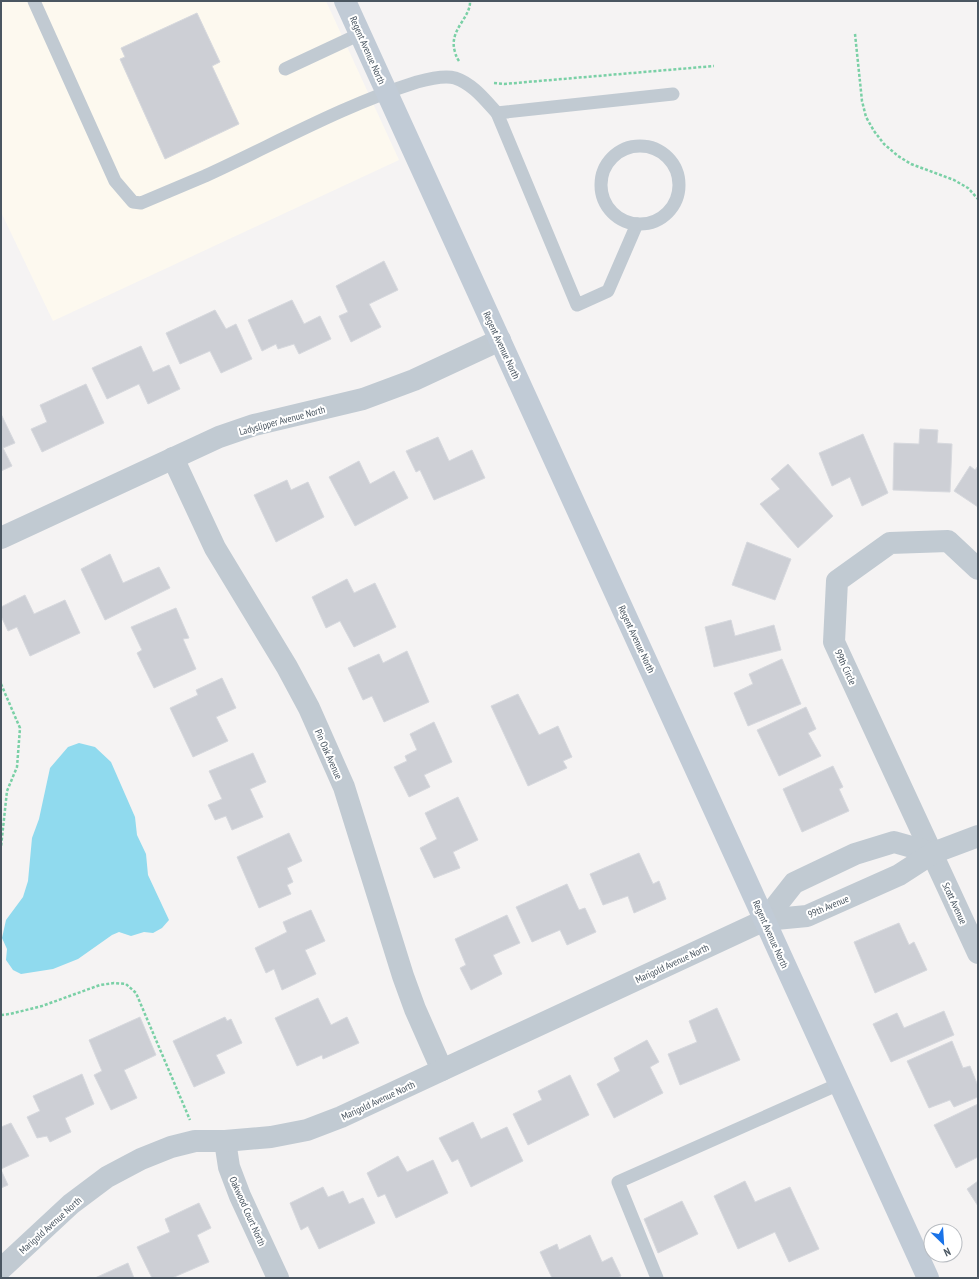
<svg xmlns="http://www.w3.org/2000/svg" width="979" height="1279" viewBox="0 0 979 1279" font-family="'PT Sans Narrow',sans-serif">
	<rect width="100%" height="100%" fill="#f5f3f3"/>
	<path fill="#fdf9ef" d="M1,1H326L399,160L53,321L1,212Z"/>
	<path fill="#90daee" d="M79,743L95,747L111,762L135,817L137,835L146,854L148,875L169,920L162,928L153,933L144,932L131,936L119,932L112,935L78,959L53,969L21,974L13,970L6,960L7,949L2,938L6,920L23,897L28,881L32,838L39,819L50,768L68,747Z"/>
	<g fill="#cdcfd5" stroke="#d7d9de">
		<path d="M197,13L220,62L212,66L239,124L165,159L120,59L125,57L121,48Z"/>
		<path d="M384,261L398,290L369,304L381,327L351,342L339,316L348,312L336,286Z"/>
		<path d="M292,300L304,324L320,316L331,339L299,354L294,344L278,349L276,344L262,351L248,320Z"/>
		<path d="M215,310L226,329L236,324L252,359L221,373L210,351L180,364L166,333Z"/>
		<path d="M141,346L153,372L169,365L180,389L148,404L139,384L107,399L92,368Z"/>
		<path d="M86,384L104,423L42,452L31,429L47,422L40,405Z"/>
		<path d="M1,414L15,443L3,448L12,466L1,471Z"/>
		<path d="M920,429L938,430L937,443L952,444L950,492L893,490L894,443L919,444Z"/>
		<path d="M863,434L888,493L862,506L850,477L832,486L819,453Z"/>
		<path d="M438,437L449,461L472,450L485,478L434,500L420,470L416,472L406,451Z"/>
		<path d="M359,461L370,484L394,471L408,498L355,526L329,477Z"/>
		<path d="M788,464L833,516L798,548L760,504L780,489L771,479Z"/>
		<path d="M970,466L975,470L978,466V507L954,491Z"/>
		<path d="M287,480L291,490L308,482L324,517L276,542L254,495Z"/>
		<path d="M747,542L791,559L775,600L732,585Z"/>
		<path d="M110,554L123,583L159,567L170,588L105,620L81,569Z"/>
		<path d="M347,579L354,593L375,583L396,627L354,647L340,621L326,628L312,597Z"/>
		<path d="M25,595L34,614L65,600L80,633L30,656L17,627L8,631L1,616V607Z"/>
		<path d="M176,608L189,638L183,639L196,669L154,688L137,653L142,650L131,627Z"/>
		<path d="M731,620L735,636L774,625L781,650L714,667L705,627Z"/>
		<path d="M407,651L429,702L384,722L372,696L363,700L348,668L379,654L383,663Z"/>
		<path d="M782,659L801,704L748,726L734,693L753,684L749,674Z"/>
		<path d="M222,678L236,708L216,717L228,741L193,757L170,708L198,695L196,690Z"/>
		<path d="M518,694L539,735L558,726L572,757L563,761L567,768L528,786L491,706Z"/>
		<path d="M806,707L816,729L808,733L821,756L779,776L757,730Z"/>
		<path d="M434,722L452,762L424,775L430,787L409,797L394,767L407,761L405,756L417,750L410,734Z"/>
		<path d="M253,753L266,782L250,789L263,817L232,830L226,816L215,820L208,805L222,799L209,771Z"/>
		<path d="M833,766L843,787L839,789L849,811L802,832L783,789Z"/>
		<path d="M458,797L478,840L453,852L460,868L434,878L420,848L437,839L425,813Z"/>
		<path d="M289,833L302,861L287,868L293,882L287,885L291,894L259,908L237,857Z"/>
		<path d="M639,853L653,884L659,881L666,899L634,913L628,896L603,905L590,874Z"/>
		<path d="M567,884L579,910L585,908L596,932L567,945L560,930L532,942L516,907Z"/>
		<path d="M311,910L325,941L305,950L316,974L282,990L274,969L266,973L255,948L287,932L283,922Z"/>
		<path d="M507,915L520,943L493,955L502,974L471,990L460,968L466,965L455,939Z"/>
		<path d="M899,923L909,945L914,942L927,970L875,993L854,942Z"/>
		<path d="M318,998L331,1025L347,1017L359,1043L323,1059L322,1055L297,1066L275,1018Z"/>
		<path d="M717,1008L740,1060L680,1085L668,1054L697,1042L689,1021Z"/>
		<path d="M944,1011L954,1035L891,1062L873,1024L897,1013L904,1028Z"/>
		<path d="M140,1017L156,1055L124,1070L137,1098L111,1110L94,1075L102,1071L89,1040Z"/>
		<path d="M225,1017L227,1021L231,1019L242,1043L216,1055L225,1073L194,1087L173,1041Z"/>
		<path d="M647,1040L659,1062L650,1067L663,1093L614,1118L597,1084L620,1071L614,1058Z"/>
		<path d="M952,1041L963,1068L970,1066L978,1086V1097L954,1107L950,1100L929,1108L907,1061Z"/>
		<path d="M82,1074L94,1104L65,1118L71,1132L50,1142L47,1136L37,1138L27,1117L40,1111L33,1096Z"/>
		<path d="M570,1075L589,1115L528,1145L513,1114L542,1100L538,1091Z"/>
		<path d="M978,1104V1157L956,1168L934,1125Z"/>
		<path d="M473,1122L481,1139L507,1127L523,1161L471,1187L458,1159L452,1162L439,1138Z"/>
		<path d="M11,1123L29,1156L1,1169V1127Z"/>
		<path d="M398,1156L407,1172L433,1160L448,1193L396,1218L385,1194L378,1197L367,1173Z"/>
		<path d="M1,1170L8,1185L1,1188Z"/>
		<path d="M745,1181L755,1202L790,1187L819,1249L789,1262L775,1232L738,1249L714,1196Z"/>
		<path d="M978,1181V1206L967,1189Z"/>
		<path d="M323,1187L328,1197L343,1191L349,1204L363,1198L375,1223L319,1249L308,1226L301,1230L290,1203Z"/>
		<path d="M682,1201L698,1234L658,1253L644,1219Z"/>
		<path d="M199,1203L211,1228L197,1235L209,1262L172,1278H152L137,1247L170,1232L165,1219Z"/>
		<path d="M590,1235L602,1262L612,1257L621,1276L617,1278H552L540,1252L557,1244L559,1250Z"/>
		<path d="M128,1263L134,1278H95Z"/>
	</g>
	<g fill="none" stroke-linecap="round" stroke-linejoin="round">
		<g stroke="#7ad0a6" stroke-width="2.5" stroke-dasharray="3 2" stroke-linecap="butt">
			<path d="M855,34L862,101L866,117L874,131L884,144L898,156L911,164L954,180L968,188L978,199"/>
			<path d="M459,61C457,58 456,56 455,52C448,30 471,18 470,1"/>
			<path d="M494,83L504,84L714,66"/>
			<path d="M1,684L20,728L17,767L7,791L1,847"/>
			<path d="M1,1015L10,1014L42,1006L100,985L114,983L126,984L136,993L190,1120"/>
		</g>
		<g stroke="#c1cad2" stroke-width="13">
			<path d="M34,1L115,181L133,202L141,203C162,194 184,185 205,176C275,144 344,105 417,82C428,79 444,75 455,78C473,84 485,100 497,113L577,305L608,291L637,224"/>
			<path d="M285,69L360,34"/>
			<path d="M497,113L673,94"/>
			<circle cx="640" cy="185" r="39"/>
			<path d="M657,1278L618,1182L839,1084"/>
		</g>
		<g stroke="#c1cad2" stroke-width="22">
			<path d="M173,458L215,548L287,667L309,708L344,787L403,976L415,1009L442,1070"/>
			<path d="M1,538L219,437L254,425L363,399L414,380L500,340"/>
			<path d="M978,569L948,541L890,543L837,581L834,642L978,953"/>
			<path d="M765,920L794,883L855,854L894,842L933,853"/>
			<path d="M225,1141L229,1167L240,1196L278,1278"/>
			<path d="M1,1269L71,1204L107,1177L141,1159L171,1147L195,1141H225L271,1137L307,1130L341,1117L765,920L807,916L899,875L933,853L978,836"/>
		</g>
		<path stroke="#c1cbd6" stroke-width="22" d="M345,1L928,1278"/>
	</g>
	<g text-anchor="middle" stroke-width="4" stroke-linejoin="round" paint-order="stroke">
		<g font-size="10" fill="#4a5661" stroke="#fff">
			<text transform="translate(368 50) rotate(66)" y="4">Regent Avenue North</text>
			<text transform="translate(502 345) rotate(65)" y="4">Regent Avenue North</text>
			<text transform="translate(282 420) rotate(-15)" y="4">Ladyslipper Avenue North</text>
			<text transform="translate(637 639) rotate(65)" y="4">Regent Avenue North</text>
			<text transform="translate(846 667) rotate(65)" y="4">99th Circle</text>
			<text transform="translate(329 754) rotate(66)" y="4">Pin Oak Avenue</text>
			<text transform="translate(955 903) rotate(65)" y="4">Scott Avenue</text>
			<text transform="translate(828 906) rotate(-23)" y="4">99th Avenue</text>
			<text transform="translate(771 934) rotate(66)" y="4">Regent Avenue North</text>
			<text transform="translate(672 963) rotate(-25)" y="4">Marigold Avenue North</text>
			<text transform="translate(378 1100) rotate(-25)" y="4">Marigold Avenue North</text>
			<text transform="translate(248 1211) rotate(66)" y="4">Oakwood Court North</text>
			<text transform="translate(50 1225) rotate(-42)" y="4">Marigold Avenue North</text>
		</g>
	</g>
	<rect width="979" height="1279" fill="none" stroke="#4a5661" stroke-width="4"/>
	<g transform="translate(943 1243) rotate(155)"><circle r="19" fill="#ffffff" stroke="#b7bbc0"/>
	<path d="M0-3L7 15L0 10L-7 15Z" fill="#1a73e8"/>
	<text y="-6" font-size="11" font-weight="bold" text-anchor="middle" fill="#4a5661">N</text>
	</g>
</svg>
